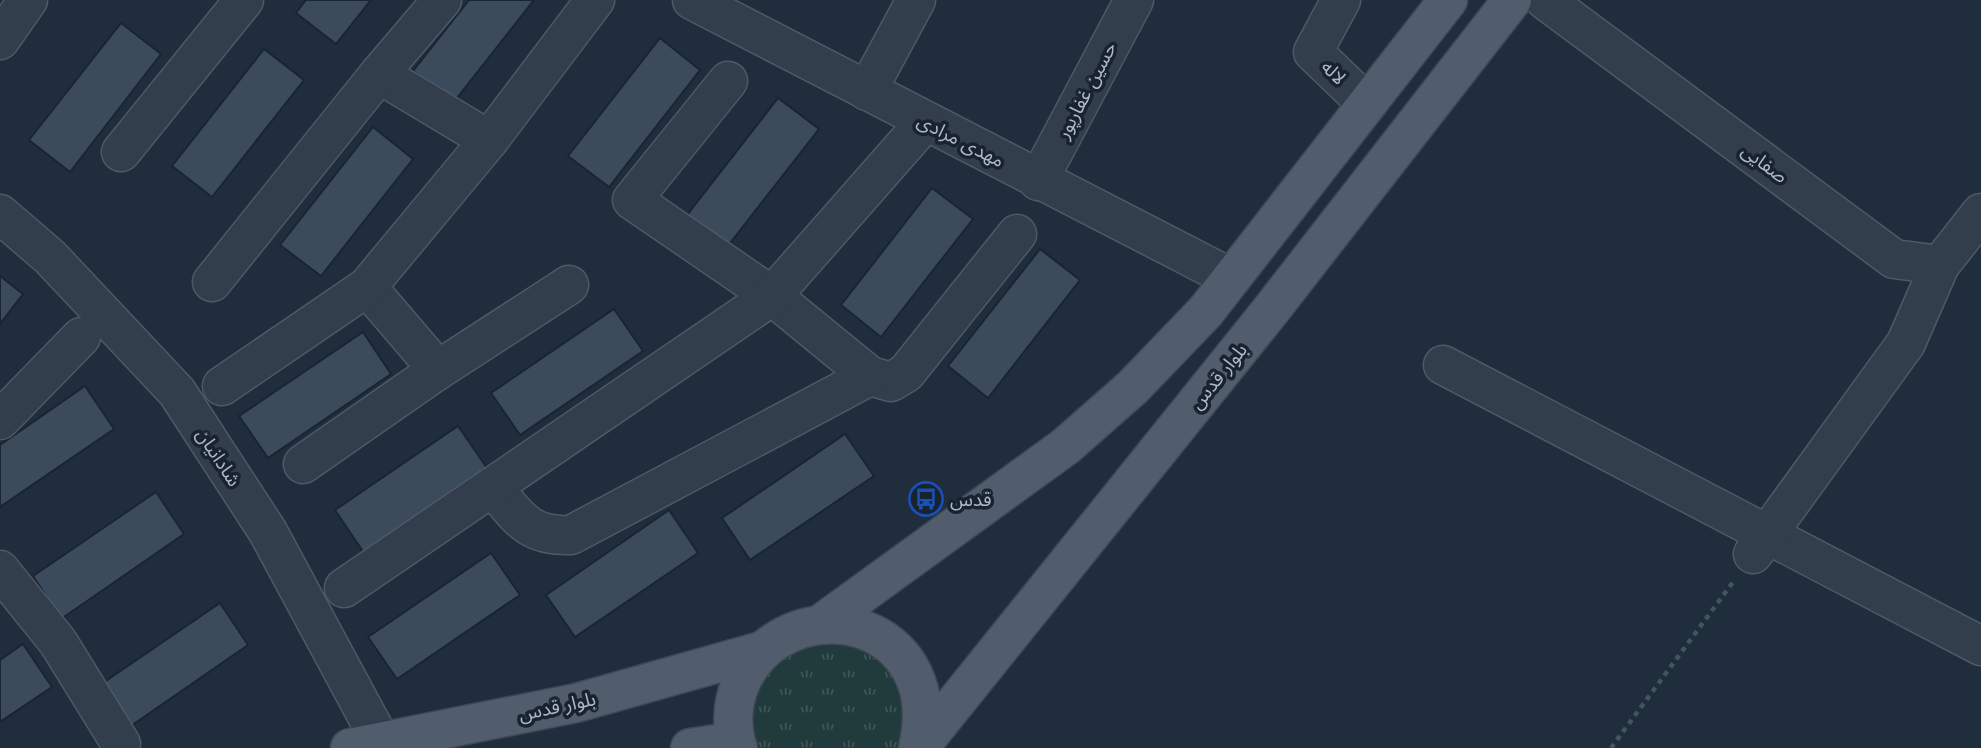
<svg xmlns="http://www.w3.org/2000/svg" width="1981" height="748" viewBox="0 0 1981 748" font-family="Inter,'Noto Sans Arabic',sans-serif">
	<defs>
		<pattern id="grass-tufts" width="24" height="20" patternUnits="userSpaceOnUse" patternTransform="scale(1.75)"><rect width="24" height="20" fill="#213b3c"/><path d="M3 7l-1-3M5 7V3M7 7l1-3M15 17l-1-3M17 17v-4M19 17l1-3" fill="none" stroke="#3f5557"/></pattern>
	</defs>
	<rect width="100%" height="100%" fill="#1f2d3c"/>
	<path fill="url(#grass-tufts)" d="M815,636L869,646L905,687V748H749L751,684Z"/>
	<g fill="#3b4b5b" stroke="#1b2532" stroke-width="2">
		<path d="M306,0H371L336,44L296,13Z"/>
		<path d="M469,0H534L453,103L413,71Z"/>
		<path d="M121,23L161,54L70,172L29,140Z"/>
		<path d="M660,38L700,70L609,187L568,156Z"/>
		<path d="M264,49L304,80L212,197L172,166Z"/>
		<path d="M778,98L819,129L727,247L687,215Z"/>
		<path d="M373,127L413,159L321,276L280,245Z"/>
		<path d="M932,188L973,219L881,337L841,305Z"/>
		<path d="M1040,249L1080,280L988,398L948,366Z"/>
		<path d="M0,276L23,294L0,324Z"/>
		<path d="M614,309L643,351L520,435L491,393Z"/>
		<path d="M363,332L391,374L268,458L239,416Z"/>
		<path d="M85,386L114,429L0,507V445Z"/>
		<path d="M458,426L487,468L364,553L335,510Z"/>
		<path d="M845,434L874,476L750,560L722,518Z"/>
		<path d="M156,492L184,534L61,619L33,576Z"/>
		<path d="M669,510L698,553L575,637L546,595Z"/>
		<path d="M491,553L520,595L397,679L368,637Z"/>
		<path d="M220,603L248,645L125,730L97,687Z"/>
		<path d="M23,644L52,687L0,722V660Z"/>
	</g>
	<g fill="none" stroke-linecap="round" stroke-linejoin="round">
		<g stroke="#4e5966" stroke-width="41">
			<g id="minor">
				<path d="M692,0L1231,278"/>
				<path d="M1341,0L1313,52L1367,104"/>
				<path d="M1545,0L1894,259L1940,265L1981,213"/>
				<path d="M0,40L28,0"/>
				<path d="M379,74L489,140"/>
				<path d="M728,81L632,200L772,296L870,376L891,382L906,373L1017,234"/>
				<path d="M867,91L916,0"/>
				<path d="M121,152L244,0"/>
				<path d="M1038,181L1134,0"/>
				<path d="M0,214L50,257L177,392L268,532L381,742"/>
				<path d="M212,282L379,74L442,0"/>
				<path d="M367,287L438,370"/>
				<path d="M1443,365L1981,646"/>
				<path d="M222,386L367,287L489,140L595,0"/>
				<path d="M0,420L81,337"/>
				<path d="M303,464L438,370L569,285"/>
				<path d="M492,487C519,517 527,537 571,535L870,376"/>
				<path d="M1753,554L1906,343L1940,265"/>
				<path d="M0,570L58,642L121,744"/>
				<path d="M344,588L772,296L925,122"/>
			</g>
		</g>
		<g stroke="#3d4755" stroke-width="41">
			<g id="major">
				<path d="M822,623L1066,446L1133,387L1206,311L1448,0"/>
				<path d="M350,748L576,703L761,651"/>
				<path d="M690,748L735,741"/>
				<path d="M738,748C731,729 732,704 740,685C772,605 894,602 919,690C924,710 922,728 918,748"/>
				<path d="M919,748L1271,310L1512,0"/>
			</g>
		</g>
		<path stroke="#3f585a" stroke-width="4.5" stroke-dasharray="5 5" stroke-linecap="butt" d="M1611,748L1733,582"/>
		<use href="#minor" stroke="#333e4c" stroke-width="38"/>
		<use href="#major" stroke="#515d6c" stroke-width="38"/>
	</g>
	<defs>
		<g id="bus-ring" transform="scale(1.75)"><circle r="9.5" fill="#192330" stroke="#1a4fb4" stroke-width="1.5"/><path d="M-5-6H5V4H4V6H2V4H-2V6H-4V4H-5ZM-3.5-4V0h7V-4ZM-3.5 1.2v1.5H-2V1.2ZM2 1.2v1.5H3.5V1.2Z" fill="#1a4fb4"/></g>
	</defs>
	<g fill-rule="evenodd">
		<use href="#bus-ring" x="926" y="499"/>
	</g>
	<g text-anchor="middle" stroke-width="7" stroke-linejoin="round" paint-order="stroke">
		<g font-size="19" fill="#aeb9c8" stroke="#192330">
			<text transform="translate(1334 72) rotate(44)" y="7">لاله</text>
			<text transform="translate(1086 90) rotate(-62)" y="7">حسین غفارپور</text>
			<text transform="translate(961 140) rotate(27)" y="7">مهدی مرادی</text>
			<text transform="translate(1765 163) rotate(37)" y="7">صفایی</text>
			<text transform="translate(1218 376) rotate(-51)" y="7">بلوار قدس</text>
			<text transform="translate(219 457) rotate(57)" y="7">شادانیان</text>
			<text transform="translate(557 706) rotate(-12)" y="7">بلوار قدس</text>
		</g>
		<g font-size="19" fill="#aeb9c8" stroke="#192330" text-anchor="start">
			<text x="950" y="506">قدس</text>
		</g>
	</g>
</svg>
